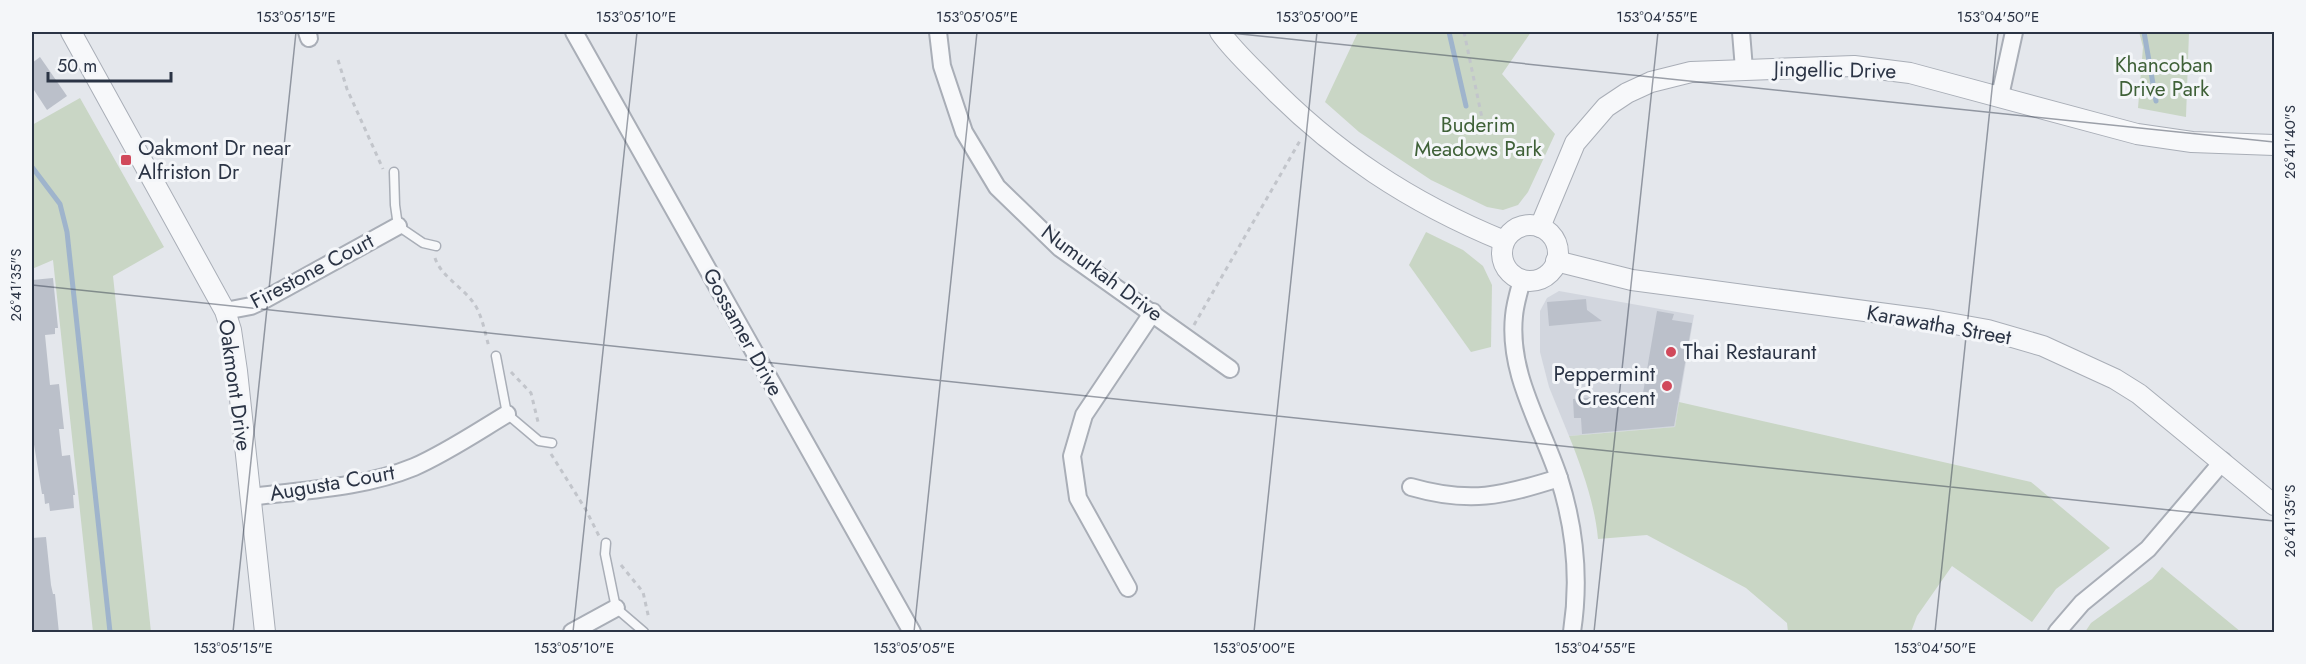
<svg xmlns="http://www.w3.org/2000/svg" width="2306" height="664" viewBox="0 0 2306 664" font-family="Jost,sans-serif">
	<rect width="100%" height="100%" fill="#e4e7ec"/>
	<path fill="#d2d6de" d="M1559,291L1694,315L1675,427L1569,436L1549,387L1540,352V311L1547,298Z"/>
	<g fill="#c9d6c5">
		<path d="M1358,32H1531L1502,74L1555,134L1528,192L1518,205L1503,210L1487,207L1431,180L1359,132L1325,102Z"/>
		<path d="M2139,32H2189L2186,117L2138,108L2143,47Z"/>
		<path d="M80,98L164,247L113,276L151,632H93L53,260L32,269V125Z"/>
		<path d="M1426,232L1463,250L1483,266L1492,285L1491,347L1471,352L1409,265Z"/>
		<path d="M1679,402L2031,482L2110,548L2056,589L2032,622L1952,566L1917,616L1911,632H1788L1787,623L1746,588L1647,535L1598,539C1595,505 1582,468 1569,436L1675,427Z"/>
		<path d="M2162,567L2241,632H2085L2091,623L2152,579Z"/>
	</g>
	<g fill="none" stroke-linecap="round" stroke-linejoin="round">
		<g stroke="#9fb4cc" stroke-width="5">
			<path d="M1449,32L1466,106"/>
			<path d="M2144,32L2156,101"/>
			<path d="M32,167L60,204L67,232L110,632"/>
		</g>
	</g>
	<g fill="#bbc0ca">
		<path d="M40,57L67,96L47,110L32,87V63Z"/>
		<path d="M53,278L58,328H55V334L45,335L50,385L59,384L64,429H59L62,456L70,455L75,495H73L74,508L50,511L49,503L45,504L44,494H42L32,432V280Z"/>
		<path d="M1586,299L1587,310L1602,321L1549,326L1547,302Z"/>
		<path d="M1657,311L1674,314L1672,320L1692,323L1674,426L1582,434L1581,418H1574L1573,399L1643,393Z"/>
		<path d="M46,537L51,585L53,594H55L59,633H32V538Z"/>
	</g>
	<g fill="none" stroke-linecap="round" stroke-linejoin="round">
		<g stroke="#a9aeb7" stroke-width="11">
			<g id="service">
				<path d="M394,172L395,205L398,226L423,243L436,246"/>
				<path d="M496,356L507,414L539,441L552,443"/>
				<path d="M606,543L605,554L616,608L644,632"/>
			</g>
		</g>
		<g stroke="#a9aeb7" stroke-width="20">
			<g id="minor">
				<path d="M307,32L309,38"/>
				<path d="M574,32L912,632"/>
				<path d="M938,32L942,66L964,132L997,187L1060,248L1230,369"/>
				<path d="M1741,32L1744,69"/>
				<path d="M2000,96L2014,32"/>
				<path d="M1522,280C1519,291 1515,304 1514,316C1508,374 1541,424 1559,478C1575,528 1580,580 1572,632"/>
				<path d="M225,311L251,306L262,301L398,226"/>
				<path d="M1411,487C1470,504 1502,496 1559,478"/>
				<path d="M250,497C304,490 363,488 414,467C446,453 477,432 507,414"/>
				<path d="M1128,588L1078,498L1072,456L1084,415L1153,312"/>
				<path d="M572,632L616,608"/>
				<path d="M2057,632L2082,603L2148,549L2223,461"/>
			</g>
		</g>
		<g stroke="#a9aeb7" stroke-width="22">
			<g id="tertiary">
				<path d="M71,32L225,311L231,330L237,371L265,632"/>
				<path d="M1220,32C1232,49 1248,64 1263,79C1333,152 1411,203 1504,241"/>
				<circle cx="1530" cy="253" r="28"/>
				<path d="M1540,227L1575,143L1606,107L1627,93L1651,82L1691,72L1854,66L1910,73L2137,134L2192,142L2274,145"/>
				<path d="M1556,261L1632,280L1932,320L1988,330L2043,346L2115,379L2139,394L2274,505"/>
			</g>
		</g>
		<g stroke="#c2c5cb" stroke-width="3" stroke-dasharray="4.5 4.5" stroke-linecap="butt">
			<path d="M1464,32L1486,137"/>
			<path d="M338,60L347,89L383,169"/>
			<path d="M435,258C441,276 461,286 473,302C482,314 485,333 489,347"/>
			<path d="M1194,325L1301,139"/>
			<path d="M511,372L531,393L539,426"/>
			<path d="M551,454L586,510L599,536"/>
			<path d="M621,565L643,592L649,619"/>
		</g>
		<use href="#service" stroke="#f7f8fa" stroke-width="8"/>
		<use href="#minor" stroke="#f7f8fa" stroke-width="16"/>
		<use href="#tertiary" stroke="#f7f8fa" stroke-width="20"/>
	</g>
	<path fill="none" stroke="#2b3445" stroke-width="1.5" stroke-opacity="0.45" d="M1221,32L2274,142M32,285L2274,521M233,632L296,32M573,632L637,32M914,632L977,32M1254,632L1317,32M1594,632L1658,32M1935,632L1998,32"/>
	<g fill="#d1495b" stroke="#f4f6f9" stroke-width="2">
		<rect x="120" y="154" width="12" height="12" rx="3"/>
		<circle cx="1671" cy="352" r="6"/>
		<circle cx="1667" cy="386" r="6"/>
	</g>
	<g text-anchor="middle" stroke-width="6" stroke-linejoin="round" paint-order="stroke">
		<g font-size="21" fill="#3f6138" stroke="#f4f6f9">
			<text x="2164" y="72">Khancoban<tspan x="2164" dy="24">Drive Park</tspan></text>
			<text x="1478" y="132">Buderim<tspan x="1478" dy="24">Meadows Park</tspan></text>
		</g>
		<g font-size="21" fill="#2b3445" stroke="#f4f6f9">
			<text transform="translate(1835 70) rotate(1)" y="7">Jingellic Drive</text>
			<text transform="translate(312 271) rotate(-28)" y="7">Firestone Court</text>
			<text transform="translate(1102 273) rotate(37)" y="7">Numurkah Drive</text>
			<text transform="translate(1939 325) rotate(10)" y="7">Karawatha Street</text>
			<text transform="translate(743 332) rotate(61)" y="7">Gossamer Drive</text>
			<text transform="translate(235 385) rotate(82)" y="7">Oakmont Drive</text>
			<text transform="translate(332 483) rotate(-10)" y="7">Augusta Court</text>
		</g>
		<g font-size="21" fill="#2b3445" stroke="#f4f6f9" text-anchor="start">
			<text x="138" y="155">Oakmont Dr near<tspan x="138" dy="24">Alfriston Dr</tspan></text>
			<text x="1683" y="359">Thai Restaurant</text>
			<text x="1655" y="381" text-anchor="end">Peppermint<tspan x="1655" dy="24">Crescent</tspan></text>
		</g>
	</g>
	<rect width="2306" height="664" fill="none" stroke="#f4f6f9" stroke-width="66"/>
	<path d="M48 72v9h123v-9" fill="none" stroke="#2b3445" stroke-width="3"/>
	<text x="57" y="72" font-size="18" fill="#2b3445" stroke="#f4f6f9" stroke-width="4.5" paint-order="stroke">50 m</text>
	<rect x="33" y="33" width="2240" height="598" fill="none" stroke="#2b3445" stroke-width="2"/>
	<g font-size="15" text-anchor="middle" fill="#2b3445">
		<text x="296" y="22">153°05'15"E</text>
		<text x="636" y="22">153°05'10"E</text>
		<text x="977" y="22">153°05'05"E</text>
		<text x="1317" y="22">153°05'00"E</text>
		<text x="1657" y="22">153°04'55"E</text>
		<text x="1998" y="22">153°04'50"E</text>
		<text transform="translate(2290 142) rotate(-90)" y="5">26°41'40"S</text>
		<text transform="translate(16 285) rotate(-90)" y="5">26°41'35"S</text>
		<text transform="translate(2290 521) rotate(-90)" y="5">26°41'35"S</text>
		<text x="233" y="653">153°05'15"E</text>
		<text x="574" y="653">153°05'10"E</text>
		<text x="914" y="653">153°05'05"E</text>
		<text x="1254" y="653">153°05'00"E</text>
		<text x="1595" y="653">153°04'55"E</text>
		<text x="1935" y="653">153°04'50"E</text>
	</g>
</svg>
